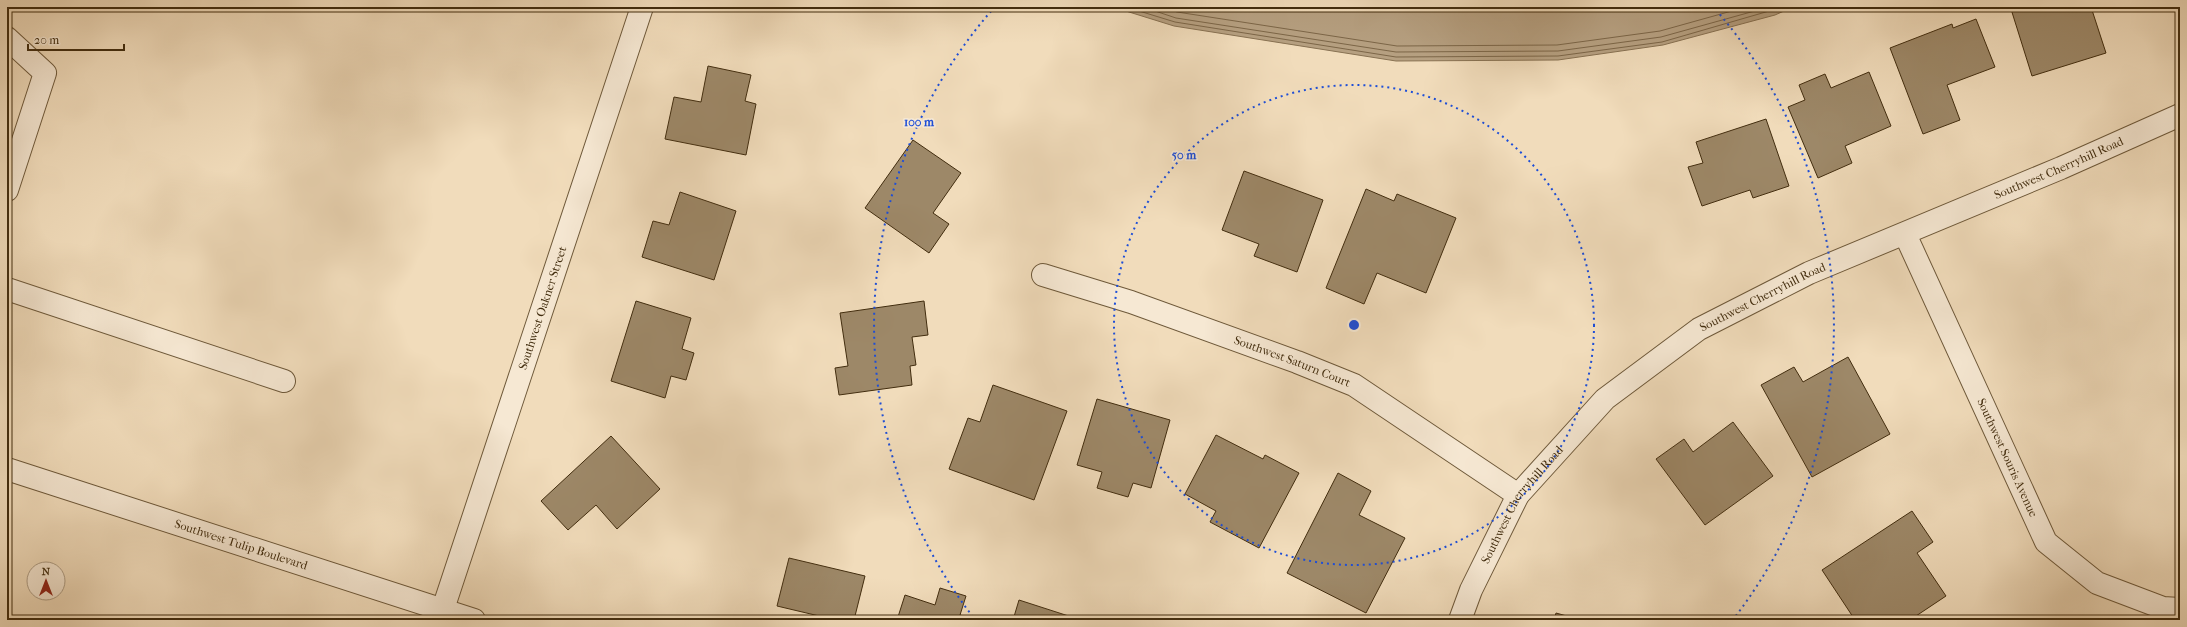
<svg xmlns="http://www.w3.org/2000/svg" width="2187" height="627" viewBox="0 0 2187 627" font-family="'IM FELL French Canon',serif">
	<rect width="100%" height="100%" fill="#f1dcbb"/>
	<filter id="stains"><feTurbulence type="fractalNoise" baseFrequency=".005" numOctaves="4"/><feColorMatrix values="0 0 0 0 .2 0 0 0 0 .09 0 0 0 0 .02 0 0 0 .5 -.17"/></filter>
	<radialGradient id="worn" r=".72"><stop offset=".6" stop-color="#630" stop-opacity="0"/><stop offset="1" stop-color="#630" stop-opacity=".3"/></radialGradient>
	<path fill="#b6a081" stroke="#887253" d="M1113,7H1793L1775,15L1663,45L1558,60L1396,61L1174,26Z"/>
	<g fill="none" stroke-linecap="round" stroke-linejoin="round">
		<g stroke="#7c6648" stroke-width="1">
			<path d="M1126,7L1175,22L1396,57L1558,56L1662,42L1783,7"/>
			<path d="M1143,7L1176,18L1396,52L1558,51L1661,37L1769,7"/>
			<path d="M1162,7L1177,12L1397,46L1557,45L1660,31L1746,7"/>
		</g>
	</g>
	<g fill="#9d8868" stroke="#422d0f">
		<path d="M2019,7H2091L2106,53L2032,76L2011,9Z"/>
		<path d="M1976,19L1995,67L1947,85L1960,120L1923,134L1890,48L1952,24L1953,28Z"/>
		<path d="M708,66L751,75L745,101L756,104L746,155L665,139L674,97L701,102Z"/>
		<path d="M1869,72L1891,126L1845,146L1852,163L1818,178L1788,107L1805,100L1799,85L1825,74L1831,88Z"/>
		<path d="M1766,119L1789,186L1753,198L1750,190L1702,206L1688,167L1703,163L1696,142Z"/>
		<path d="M913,140L961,173L933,213L949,224L929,253L865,208Z"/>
		<path d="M1244,171L1323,200L1297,272L1254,256L1259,244L1222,230Z"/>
		<path d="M1366,189L1394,201L1397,194L1456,218L1426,293L1377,273L1364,304L1326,288Z"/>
		<path d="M680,192L736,211L714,280L642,257L653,221L669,225Z"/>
		<path d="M636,301L691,318L682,349L694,353L686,380L671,376L665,398L611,381Z"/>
		<path d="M924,301L928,335L912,337L916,365L910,366L912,385L839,395L835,368L848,366L840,313Z"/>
		<path d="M1848,357L1890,434L1812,477L1761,385L1794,367L1803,382Z"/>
		<path d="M993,385L1067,411L1034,500L949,469L968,418L980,422Z"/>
		<path d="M1097,399L1170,420L1151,488L1133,483L1128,497L1097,488L1102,472L1077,465Z"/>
		<path d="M1733,422L1773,476L1705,525L1656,459L1684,439L1693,452Z"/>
		<path d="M1216,435L1263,459L1265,455L1299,473L1259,548L1210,522L1216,511L1185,494Z"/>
		<path d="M611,436L660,489L617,529L596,505L568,530L541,501Z"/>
		<path d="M1338,473L1371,491L1359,515L1405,538L1366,613L1287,573Z"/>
		<path d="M1912,511L1933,542L1917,553L1946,596L1910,620H1855L1822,570Z"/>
		<path d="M789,558L865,576L854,620H836L777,606Z"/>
		<path d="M940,588L966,596L960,615L977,620H897L905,595L935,605Z"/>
		<path d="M1019,600L1081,620H1013Z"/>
		<path d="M1556,613L1581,620H1554Z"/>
	</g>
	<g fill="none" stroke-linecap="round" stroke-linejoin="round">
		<g stroke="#6e593a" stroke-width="24">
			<g id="minor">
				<path d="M7,38L45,73L7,190"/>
				<path id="s1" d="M1905,234L2046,542L2097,583L2163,608L2180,609"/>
				<path id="s2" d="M1043,275L1131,302L1297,362L1354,385L1518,495"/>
				<path d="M7,289L284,381"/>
				<path id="s3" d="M7,469L474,620"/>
				<path id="s4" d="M443,609L642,7"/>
				<path id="s5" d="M1460,620L1471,590L1518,495L1605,399L1699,329L1809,273L2061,168L2180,115"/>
			</g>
		</g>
		<use href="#minor" stroke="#f6e8d3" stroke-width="22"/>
	</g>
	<g fill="none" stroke="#1d4ed8" stroke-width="2" stroke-dasharray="2 4">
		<circle cx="1354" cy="325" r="240"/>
		<path d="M973 617A480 480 0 0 1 992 10M1716 10A480 480 0 0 1 1735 617"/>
	</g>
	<g text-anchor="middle" stroke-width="3.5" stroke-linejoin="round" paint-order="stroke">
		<g font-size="12" fill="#422d0f" stroke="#f6e8d3">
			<text dy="4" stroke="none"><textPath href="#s5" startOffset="779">Southwest Cherryhill Road</textPath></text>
			<text dy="4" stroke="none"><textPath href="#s5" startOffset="456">Southwest Cherryhill Road</textPath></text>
			<text dy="4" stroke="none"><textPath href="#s4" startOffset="317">Southwest Oakner Street</textPath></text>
			<text dy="4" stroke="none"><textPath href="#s2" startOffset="264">Southwest Saturn Court</textPath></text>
			<text dy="4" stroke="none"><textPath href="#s1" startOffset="246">Southwest Souris Avenue</textPath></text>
			<text dy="4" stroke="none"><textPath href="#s5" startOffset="132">Southwest Cherryhill Road</textPath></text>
			<text dy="4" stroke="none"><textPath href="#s3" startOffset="246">Southwest Tulip Boulevard</textPath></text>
		</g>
	</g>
	<circle cx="1354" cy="325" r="6" fill="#1d4ed8" stroke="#f6e8d3" stroke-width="2"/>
	<g font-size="12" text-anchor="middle" font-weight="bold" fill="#1d4ed8" stroke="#f6e8d3" stroke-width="3.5" stroke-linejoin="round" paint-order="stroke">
		<text x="919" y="126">100 m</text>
		<text x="1184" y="159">50 m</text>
	</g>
	<rect width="2187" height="627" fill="none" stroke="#f1dcbb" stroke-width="24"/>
	<rect x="8" y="8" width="2171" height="611" fill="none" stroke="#422d0f" stroke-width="2"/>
	<rect x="12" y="12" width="2163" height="603" fill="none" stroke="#422d0f"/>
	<g transform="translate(46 581)"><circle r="19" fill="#f6e8d3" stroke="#ae9d85"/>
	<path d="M0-3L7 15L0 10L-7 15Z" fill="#8f2418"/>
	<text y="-6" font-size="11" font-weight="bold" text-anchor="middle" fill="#422d0f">N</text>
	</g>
	<path d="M28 44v6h96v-6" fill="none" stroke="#422d0f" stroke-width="2"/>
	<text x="34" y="44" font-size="12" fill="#422d0f" stroke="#f6e8d3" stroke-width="3" paint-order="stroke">20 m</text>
	<rect width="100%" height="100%" filter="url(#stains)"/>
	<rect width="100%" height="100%" fill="url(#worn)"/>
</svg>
